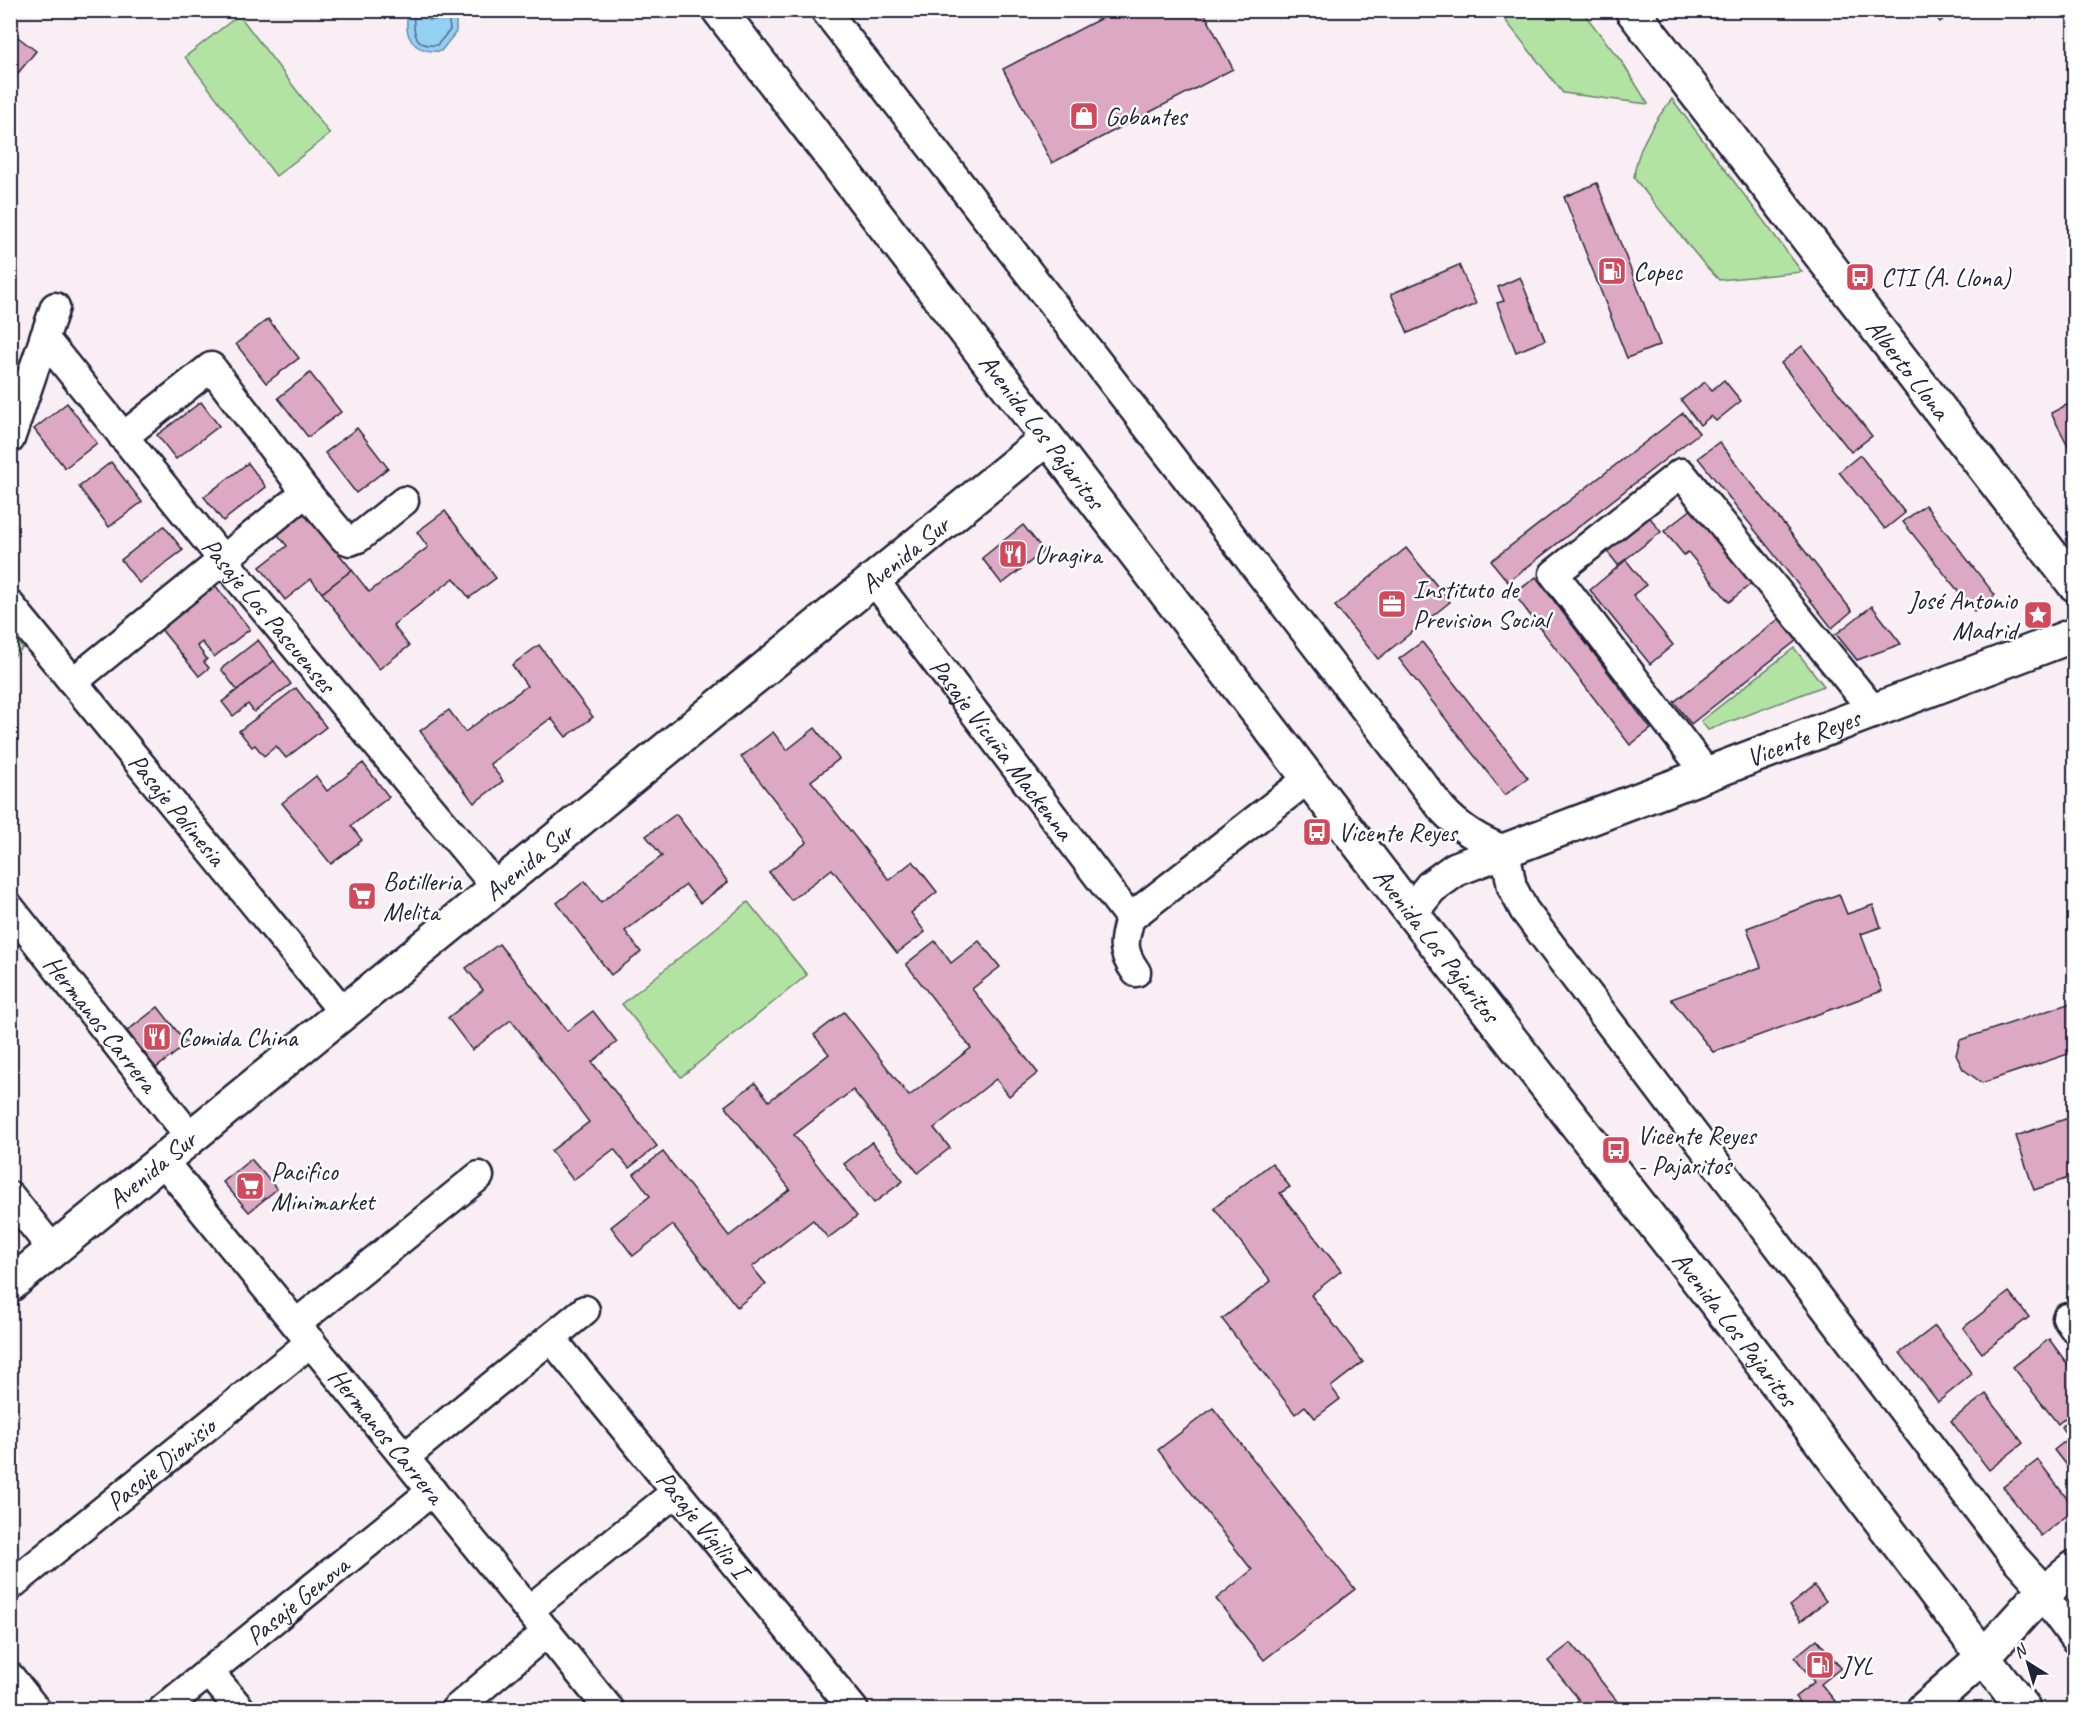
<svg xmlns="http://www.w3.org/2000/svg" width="2085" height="1720" viewBox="0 0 2085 1720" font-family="Caveat,sans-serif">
	<rect width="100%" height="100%" fill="#f8eef3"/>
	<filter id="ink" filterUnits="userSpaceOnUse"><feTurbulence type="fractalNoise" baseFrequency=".0167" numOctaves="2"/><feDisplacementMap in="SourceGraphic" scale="12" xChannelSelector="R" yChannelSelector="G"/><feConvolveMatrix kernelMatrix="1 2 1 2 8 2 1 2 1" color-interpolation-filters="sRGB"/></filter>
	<g filter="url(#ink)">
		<g fill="#b2e3a3" stroke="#6a826f" stroke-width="1.5">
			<path d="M1498,11H1582L1624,65L1648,104L1563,93Z"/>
			<path d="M239,15L330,134L276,176L185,57Z"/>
			<path d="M1672,99L1802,272L1719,280L1703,263L1634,178C1636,150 1655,120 1672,99Z"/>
			<path d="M10,633L23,648L11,659H10Z"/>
			<path d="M1794,648L1824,686L1708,730L1701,721Z"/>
			<path d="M748,902L807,975L681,1077L622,1004Z"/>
		</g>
		<path fill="#94d0f4" stroke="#668aaa" stroke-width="1.5" d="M411,11H427L430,15L449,14L456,18V32L441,51C414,53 403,38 408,13Z"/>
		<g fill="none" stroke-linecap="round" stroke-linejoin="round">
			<path stroke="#506885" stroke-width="1.5" d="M414,10C413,29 412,48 437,45L450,30L449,22L447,20H428L424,17L423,10"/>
		</g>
		<g fill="#dca8c2" stroke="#22223b" stroke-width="1.5">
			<path d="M1117,10H1203L1233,69L1052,163L1003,69Z"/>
			<path d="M1931,10H1955L1940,22Z"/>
			<path d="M10,31L36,51L10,83Z"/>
			<path d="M1597,183L1660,345L1627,358L1564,197Z"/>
			<path d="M1459,265L1476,304L1408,333L1391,294Z"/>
			<path d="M1520,277L1545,340L1516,352L1497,303L1504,301L1498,287Z"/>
			<path d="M268,319L299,358L266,383L236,344Z"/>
			<path d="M1802,346L1872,436L1851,452L1781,363Z"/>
			<path d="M310,373L341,412L308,437L278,398Z"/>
			<path d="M1724,380L1741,401L1716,421L1711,416L1700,425L1681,400L1705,382L1712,390Z"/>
			<path d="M2074,401V451L2072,453L2051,413Z"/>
			<path d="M201,402L219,426L176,459L157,435Z"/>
			<path d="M67,403L97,443L65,468L34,429Z"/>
			<path d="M1683,413L1699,433L1508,582L1491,561Z"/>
			<path d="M357,428L388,468L356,493L325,453Z"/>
			<path d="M1719,442L1852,611L1832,628L1698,458Z"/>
			<path d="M1860,455L1905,513L1885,529L1839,472Z"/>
			<path d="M111,462L142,502L109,527L79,487Z"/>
			<path d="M248,463L266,487L223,521L204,497Z"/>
			<path d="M1925,505L1995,595L1974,611L1903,522Z"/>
			<path d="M1693,508L1752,583L1729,602L1688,552L1684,555L1664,531Z"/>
			<path d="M302,509L352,570L322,593L311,579L285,600L260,567L287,546L274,530Z"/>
			<path d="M445,511L496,578L469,598L454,578L393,625L409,646L379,669L322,593L352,570L369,592L428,547L417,532Z"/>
			<path d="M1645,511L1661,532L1618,565L1602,545Z"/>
			<path d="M1023,525L1044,551L1002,584L982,558Z"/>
			<path d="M164,526L183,550L139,583L121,560Z"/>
			<path d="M1406,548L1450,602L1378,659L1335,606Z"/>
			<path d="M1626,560L1646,585L1633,595L1673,645L1650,664L1590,590Z"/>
			<path d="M1536,577L1651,729L1630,745L1514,594Z"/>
			<path d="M215,585L250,629L214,657L202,642L197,646L207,659L204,662L209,668L199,676L160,628Z"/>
			<path d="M1872,606L1901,644L1857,660L1836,634Z"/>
			<path d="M1780,618L1797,640L1691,724L1674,702Z"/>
			<path d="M258,640L274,661L237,690L221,669Z"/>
			<path d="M1422,642L1528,778L1505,795L1399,659Z"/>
			<path d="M539,645L593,717L566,737L551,718L490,764L503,781L474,803L420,731L449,710L465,732L527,686L512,665Z"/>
			<path d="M274,661L291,684L254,712L248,704L233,716L222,702Z"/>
			<path d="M296,688L326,727L286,758L276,746L264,756L255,745L252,747L239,731Z"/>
			<path d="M815,728L839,759L811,781L889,880L913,861L937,892L911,913L925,932L897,953L832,869L791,900L769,872L807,842L741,757L773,732L787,750Z"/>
			<path d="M363,763L389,797L351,826L362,840L331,864L282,803L316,776L327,791Z"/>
			<path d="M676,814L728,882L700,903L686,885L625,931L641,952L611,975L557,903L585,881L601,902L662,856L646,836Z"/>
			<path d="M1839,894L1847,914L1873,905L1881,927L1861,934L1882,991L1713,1052L1671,999L1761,967L1747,928Z"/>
			<path d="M935,941L951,963L979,941L1000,967L972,989L1038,1073L1009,1096L996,1079L934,1128L950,1148L918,1173L853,1090L794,1135L857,1216L828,1238L813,1220L752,1267L766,1284L737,1307L673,1225L633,1256L611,1227L650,1196L634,1174L663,1152L729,1236L790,1189L725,1106L755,1083L769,1101L829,1054L814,1035L844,1012L909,1096L971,1048L906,964Z"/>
			<path d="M499,944L567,1031L593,1011L617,1042L592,1062L657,1146L629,1168L614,1149L573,1180L551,1151L589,1122L511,1020L472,1050L448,1018L483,990L466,968Z"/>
			<path d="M2074,1002V1052L1982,1083L1963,1069L1956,1055L1960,1040Z"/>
			<path d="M158,1007L187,1044L156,1068L127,1031Z"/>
			<path d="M2074,1116V1176L2034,1190L2016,1136Z"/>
			<path d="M872,1142L903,1181L874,1203L844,1164Z"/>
			<path d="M251,1159L277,1189L249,1212L223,1182Z"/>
			<path d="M1272,1163L1290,1187L1280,1193L1341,1271L1311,1295L1363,1362L1331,1387L1340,1399L1315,1418L1305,1406L1295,1414L1222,1319L1271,1281L1214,1208Z"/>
			<path d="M2009,1292L2029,1317L1982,1353L1963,1328Z"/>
			<path d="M1935,1326L1972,1374L1938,1402L1900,1353Z"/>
			<path d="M2049,1339L2074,1373V1410L2058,1424L2013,1367Z"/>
			<path d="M1986,1394L2023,1443L1989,1470L1951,1421Z"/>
			<path d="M1213,1408L1355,1589L1264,1660L1216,1599L1252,1570L1158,1450Z"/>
			<path d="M2074,1417V1471L2072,1473L2054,1450L2069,1438L2061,1427Z"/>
			<path d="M2038,1460L2074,1508V1510L2041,1536L2003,1487Z"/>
			<path d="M1814,1586L1826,1601L1801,1621L1789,1606Z"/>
			<path d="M1817,1639L1841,1668L1821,1684L1839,1706L1835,1710H1805L1795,1697L1814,1682L1795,1657Z"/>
			<path d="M1571,1643L1624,1710H1587L1548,1661Z"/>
		</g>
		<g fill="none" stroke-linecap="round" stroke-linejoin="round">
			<g stroke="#22223b" stroke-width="33">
				<g id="street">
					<path d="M825,10L988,220L1442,809C1460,829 1480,841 1505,850L1512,887L1524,910L2014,1557L2045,1591L2052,1608L2074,1638"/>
					<path id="s1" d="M44,338L223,560L497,888"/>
					<path d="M123,437L211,367L306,492L345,539L350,541L358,538L404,501"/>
					<path d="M10,439L55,307"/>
					<path id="s2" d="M874,580L1130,918"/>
					<path id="s3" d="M10,605L344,1013"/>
					<path d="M73,682L306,492"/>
					<path d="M1707,774L1554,574L1681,473L1873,710"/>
					<path id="s4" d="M10,908L191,1138"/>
					<path d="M1136,972C1121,951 1123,942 1130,918L1309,778"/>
					<path id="s5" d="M163,1161L610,1710"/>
					<path d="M10,1196L53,1250"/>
					<path d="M2067,1318L2074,1328"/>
					<path d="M296,1324L479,1176"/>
					<path id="s6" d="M551,1338L854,1710"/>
					<path d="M405,1457L585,1310"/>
					<path id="s7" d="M10,1586L311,1342"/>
					<path d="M529,1610L676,1492"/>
					<path d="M209,1672L241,1710"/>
					<path d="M10,1677L36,1710"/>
					<path id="s8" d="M162,1710L432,1491"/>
					<path d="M455,1710L547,1632"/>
				</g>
			</g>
			<g stroke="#22223b" stroke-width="38">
				<g id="secondary">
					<path id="s9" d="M1411,912L1431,887L1456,869L2074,635"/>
					<path id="s10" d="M10,1285L1046,439"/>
					<path d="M1923,1710L1984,1656L2031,1604L2074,1568"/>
				</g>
			</g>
			<g stroke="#22223b" stroke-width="38">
				<g id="primary">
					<path id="s11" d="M719,10L1411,912L1720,1308L2024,1710"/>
					<path id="s12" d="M1632,10L2074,584"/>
				</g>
			</g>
			<use href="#street" stroke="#fff" stroke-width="28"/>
			<use href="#secondary" stroke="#fff" stroke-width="33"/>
			<use href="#primary" stroke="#fff" stroke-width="33"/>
		</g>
	</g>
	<defs>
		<g id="shop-square" transform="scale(1.5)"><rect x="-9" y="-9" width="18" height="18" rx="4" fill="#d1495b" stroke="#fff"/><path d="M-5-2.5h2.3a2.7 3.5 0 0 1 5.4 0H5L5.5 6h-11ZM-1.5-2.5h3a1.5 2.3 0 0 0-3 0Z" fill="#fff"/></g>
		<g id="fuel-square" transform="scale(1.5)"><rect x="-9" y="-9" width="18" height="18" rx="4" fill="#d1495b" stroke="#fff"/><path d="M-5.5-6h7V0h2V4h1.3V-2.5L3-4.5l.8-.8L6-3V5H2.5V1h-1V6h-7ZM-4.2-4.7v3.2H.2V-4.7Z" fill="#fff"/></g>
		<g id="bus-square" transform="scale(1.5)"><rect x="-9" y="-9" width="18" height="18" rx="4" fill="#d1495b" stroke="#fff"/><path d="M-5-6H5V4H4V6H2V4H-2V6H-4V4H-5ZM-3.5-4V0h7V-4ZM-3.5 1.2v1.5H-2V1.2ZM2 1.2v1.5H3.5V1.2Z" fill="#fff"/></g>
		<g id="restaurant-square" transform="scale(1.5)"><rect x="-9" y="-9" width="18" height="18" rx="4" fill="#d1495b" stroke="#fff"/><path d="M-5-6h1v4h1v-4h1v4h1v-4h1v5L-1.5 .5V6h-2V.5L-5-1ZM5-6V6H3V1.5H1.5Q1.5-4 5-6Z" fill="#fff"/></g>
		<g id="office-square" transform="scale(1.5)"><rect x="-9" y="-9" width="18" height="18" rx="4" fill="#d1495b" stroke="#fff"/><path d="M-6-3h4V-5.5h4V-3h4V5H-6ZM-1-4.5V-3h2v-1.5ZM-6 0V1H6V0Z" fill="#fff"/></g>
		<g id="sight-square" transform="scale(1.5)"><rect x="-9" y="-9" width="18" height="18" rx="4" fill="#d1495b" stroke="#fff"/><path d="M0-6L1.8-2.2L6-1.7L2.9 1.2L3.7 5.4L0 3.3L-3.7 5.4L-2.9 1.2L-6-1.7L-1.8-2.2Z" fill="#fff"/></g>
		<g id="supermarket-square" transform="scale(1.5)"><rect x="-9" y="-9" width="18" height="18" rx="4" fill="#d1495b" stroke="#fff"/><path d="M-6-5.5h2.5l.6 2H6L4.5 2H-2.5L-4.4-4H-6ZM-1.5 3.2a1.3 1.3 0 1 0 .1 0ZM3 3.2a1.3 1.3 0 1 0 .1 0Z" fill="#fff"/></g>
	</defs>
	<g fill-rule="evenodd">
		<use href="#shop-square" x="1084" y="116"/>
		<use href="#fuel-square" x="1612" y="271"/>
		<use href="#bus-square" x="1860" y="277"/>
		<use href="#restaurant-square" x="1013" y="554"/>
		<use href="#office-square" x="1392" y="604"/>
		<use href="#sight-square" x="2038" y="615"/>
		<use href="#bus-square" x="1317" y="832"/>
		<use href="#supermarket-square" x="362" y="896"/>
		<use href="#restaurant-square" x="157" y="1037"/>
		<use href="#bus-square" x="1616" y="1150"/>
		<use href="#supermarket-square" x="250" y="1186"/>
		<use href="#fuel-square" x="1820" y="1665"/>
	</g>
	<g text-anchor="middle" stroke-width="5" stroke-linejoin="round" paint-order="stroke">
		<g font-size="26" fill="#22223b" stroke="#fff" text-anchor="start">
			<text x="1105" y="125">Gobantes</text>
			<text x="1633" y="280">Copec</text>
			<text x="1881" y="286">CTI (A. Llona)</text>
			<text x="1034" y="563">Uragira</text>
			<text x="1413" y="598">Instituto de<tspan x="1413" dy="30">Prevision Social</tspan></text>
			<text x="2017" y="609" text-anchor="end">José Antonio<tspan x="2017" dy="30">Madrid</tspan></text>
			<text x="1338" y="841">Vicente Reyes</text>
			<text x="383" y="890">Botilleria<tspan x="383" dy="30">Melita</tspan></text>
			<text x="178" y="1046">Comida China</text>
			<text x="1637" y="1144">Vicente Reyes<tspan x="1637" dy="30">- Pajaritos</tspan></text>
			<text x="271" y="1180">Pacifico<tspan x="271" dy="30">Minimarket</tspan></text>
			<text x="1841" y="1674">JYL</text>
		</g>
		<g font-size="26" fill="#22223b" stroke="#fff">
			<text dy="9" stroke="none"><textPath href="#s12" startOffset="453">Alberto Llona</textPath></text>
			<text dy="9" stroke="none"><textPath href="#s11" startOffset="531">Avenida Los Pajaritos</textPath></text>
			<text dy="9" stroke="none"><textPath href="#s10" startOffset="1155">Avenida Sur</textPath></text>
			<text dy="9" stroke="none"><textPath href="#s1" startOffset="357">Pasaje Los Pascuenses</textPath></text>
			<text dy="9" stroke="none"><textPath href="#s9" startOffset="434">Vicente Reyes</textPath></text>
			<text dy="9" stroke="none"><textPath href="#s2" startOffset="212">Pasaje Vicuña Mackenna</textPath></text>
			<text dy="9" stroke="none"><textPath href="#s3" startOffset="264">Pasaje Polinesia</textPath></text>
			<text dy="9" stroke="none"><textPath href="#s10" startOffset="669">Avenida Sur</textPath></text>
			<text dy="9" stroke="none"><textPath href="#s11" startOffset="1179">Avenida Los Pajaritos</textPath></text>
			<text dy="9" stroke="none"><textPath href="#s4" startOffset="147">Hermanos Carrera</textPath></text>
			<text dy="9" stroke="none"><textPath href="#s10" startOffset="183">Avenida Sur</textPath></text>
			<text dy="9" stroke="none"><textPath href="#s11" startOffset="1665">Avenida Los Pajaritos</textPath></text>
			<text dy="9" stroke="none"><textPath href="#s5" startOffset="354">Hermanos Carrera</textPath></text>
			<text dy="9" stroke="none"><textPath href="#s7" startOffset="194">Pasaje Dionisio</textPath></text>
			<text dy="9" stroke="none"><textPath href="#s6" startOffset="240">Pasaje Vigilio I</textPath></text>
			<text dy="9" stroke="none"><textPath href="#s8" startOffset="174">Pasaje Genova</textPath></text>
		</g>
	</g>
	<rect width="2085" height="1720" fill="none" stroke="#fff" stroke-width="36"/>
	<rect x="18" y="18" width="2049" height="1684" fill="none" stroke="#22223b" stroke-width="2" filter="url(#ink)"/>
	<g transform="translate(2028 1663) rotate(323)" stroke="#ffffff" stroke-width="4.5" paint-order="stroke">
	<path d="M0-4.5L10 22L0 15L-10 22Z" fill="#22223b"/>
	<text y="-9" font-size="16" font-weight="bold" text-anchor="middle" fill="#22223b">N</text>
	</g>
</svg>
